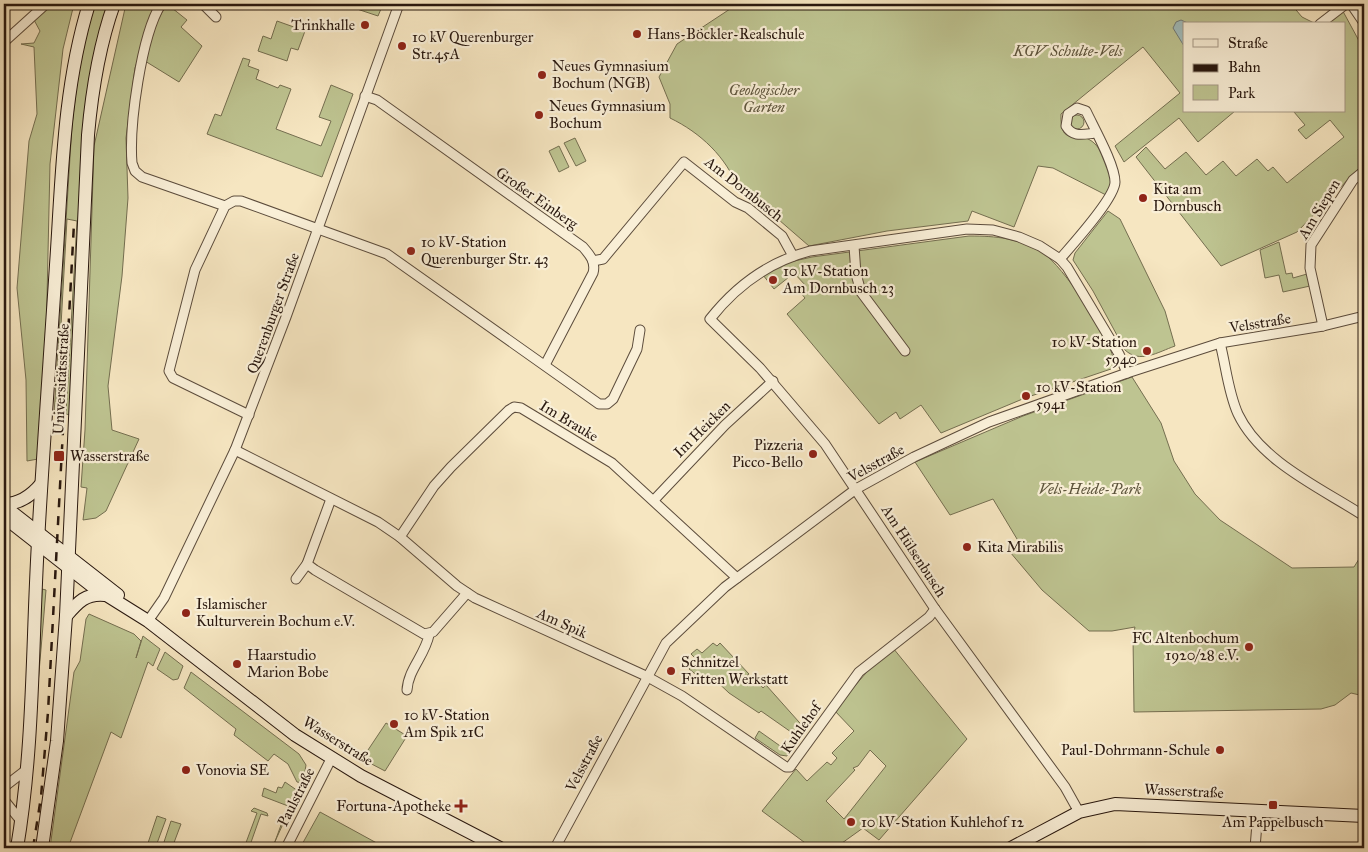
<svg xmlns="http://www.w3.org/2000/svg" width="1368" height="852" viewBox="0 0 1368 852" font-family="'IM FELL Great Primer',serif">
	<rect width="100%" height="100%" fill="#f6e6c1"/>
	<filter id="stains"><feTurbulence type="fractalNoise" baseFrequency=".004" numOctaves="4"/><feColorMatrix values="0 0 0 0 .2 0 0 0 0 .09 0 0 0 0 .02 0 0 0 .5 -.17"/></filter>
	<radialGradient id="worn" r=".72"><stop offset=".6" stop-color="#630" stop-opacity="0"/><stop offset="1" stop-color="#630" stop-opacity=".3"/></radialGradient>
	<g fill="#bec491" stroke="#746e50" fill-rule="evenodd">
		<path d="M52,4H74L63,49L50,164L46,343L38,459L27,461L26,380L17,288L29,141L37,114L34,47L21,44L34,43L40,31L34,20Z"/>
		<path d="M94,4H109L104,18L70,415L66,414L77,221L67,219L56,414H54L72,125L79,66Z"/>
		<path d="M126,4H156L135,68L126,138L128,198L122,276L108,386L112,430L139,439L106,511L96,518L83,520L87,488L81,487L85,430L94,146Z"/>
		<path d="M167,4L187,20L181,27L202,46L179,82L145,61L157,21Z"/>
		<path d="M358,4H383L378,16L357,9Z"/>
		<path d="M730,4H1291L1302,17L1314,23L1339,4L1364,50V163L1297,232L1221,266L1136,157L1146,147L1165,169L1186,152L1206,175L1223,161L1236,176L1257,159L1268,171L1273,167L1287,183L1344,137L1330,120L1306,139L1298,130L1305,125L1294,112L1344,111V24H1184V111H1235L1198,142L1179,118L1124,162L1115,146L1180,93L1143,47L1061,114C1060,147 1075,131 1090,140C1101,146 1113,172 1111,185C1111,188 1107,192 1106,195L1053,168L1038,166L1014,227L972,211L968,221L887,231L809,246L741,187L738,188C726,157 701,133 670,118V104L659,77L677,44L733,7Z"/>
		<path d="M277,21L305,31L298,50L291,48L287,61L258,51L263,36L271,39Z"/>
		<path d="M243,58L250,60L248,66L259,70L256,79L278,88L280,85L291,89L276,129L321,146L331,121L319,117L331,85L353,94L322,177L207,134L215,114L221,116Z"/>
		<circle cx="1077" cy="122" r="7"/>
		<path d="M575,138L586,161L576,166L564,143Z"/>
		<path d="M559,146L569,167L559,172L549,151Z"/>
		<path d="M1108,211L1120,219L1165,311L1175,346C1158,352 1140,364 1125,350L1093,291L1073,260L1075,253Z"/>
		<path d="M969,236C997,236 1018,238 1043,253C1063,266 1109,335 1113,358C1114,362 1113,365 1111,369L1025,398L941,433L921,405L900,419L896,412L879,424L787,314L805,298L800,292L806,286L794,273L774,289L763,275L790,262L812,257Z"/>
		<path d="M1279,242L1286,274L1292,273L1293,278L1307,274L1310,286L1283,292L1279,275L1265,278L1260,250Z"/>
		<path d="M1132,377L1161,423L1174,461L1195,494L1220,520L1292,568L1354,567L1364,551V696L1351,693L1335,705L1321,709L1134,712L1133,636L1135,627L1112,631H1089L1042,590L1010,552L1020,544L993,499L950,515L915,462L1023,416Z"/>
		<path d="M42,589L46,590L37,696Z"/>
		<path d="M89,614L134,634L141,641L136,658L143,636L160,649L153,666L148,662L121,738L111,732L68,848H50L74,672L80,661L86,619Z"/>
		<path d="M713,643L717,646L720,643L749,674L742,679L749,686L756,680L763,688L766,685L807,731L801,739L761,711L759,713L729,693L710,675L704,681L689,669L697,660L691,654L697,649L702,653Z"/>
		<path d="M893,648L967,739L879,840L863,828L835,848H812L762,811L796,769L807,781L827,762L831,765L837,758L832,753L854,731L834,710L872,666ZM870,750L886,766L844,819L826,801L855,770L853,768L858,766Z"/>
		<path d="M165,652L183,666L178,679L173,680L157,669Z"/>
		<path d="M191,672L299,754L306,765L303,783L297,782L288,764L274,754L268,761L234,735L236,729L184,688Z"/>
		<path d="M386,723L407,736L385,771L362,759Z"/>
		<path d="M759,731L783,748L792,736L800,741L787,756L780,755L755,738Z"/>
		<path d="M285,782L298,791L272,848H265L267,844L273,847L288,806L262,796L264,788L276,793L278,787L282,788Z"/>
		<path d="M254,808L267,813L268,816L261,814L249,848H244L257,813L251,811Z"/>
		<path d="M320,812L384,847L383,848H300Z"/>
		<path d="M157,816L166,819L156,846L148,843Z"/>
		<path d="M171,821L181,824L172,848H162Z"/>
	</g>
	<path fill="#a1bdbd" stroke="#717b77" d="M1181,20L1190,24H1184V46L1173,28L1176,22Z"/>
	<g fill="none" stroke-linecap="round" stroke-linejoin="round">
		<g stroke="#5c4c3c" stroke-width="11">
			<g id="street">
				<path d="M161,4C141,36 129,126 132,163L135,171L142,177L225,206"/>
				<path d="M203,4L216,17"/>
				<path d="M1351,4L1364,23"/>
				<path d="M1320,24L1346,4"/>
				<path d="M4,42L46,4"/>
				<path d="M365,96L377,100L583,247C590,255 596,262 593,273L545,365"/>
				<path d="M854,246L856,274L861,292L905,351"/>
				<path d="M1060,259C1072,245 1115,198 1115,182C1115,165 1094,128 1086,111L1077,108L1068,114L1066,126C1073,138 1084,134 1096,133"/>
				<path d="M593,261L603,259L684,162L735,202L748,208L782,236L793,256"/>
				<path d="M1323,326L1310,268L1311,245L1353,180L1364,171"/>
				<path d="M1220,343C1226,366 1228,392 1238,414C1261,462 1321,488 1364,516"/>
				<path d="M249,415L173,378L169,371L195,270L225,206L234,201H241L387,254L599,404H607L613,399L637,349L640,330"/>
				<path d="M235,450L378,522L400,537L457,586L475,598L646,676L682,696L786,767H790L859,672L929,617L935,609"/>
				<path d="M331,499L307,564L315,570L424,634L433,632L467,593"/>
				<path d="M654,500L725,425L773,381"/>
				<path d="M400,537L434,486L451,467L509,410L514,407L521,408L612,463L737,578"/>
				<path d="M296,579L307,564"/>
				<path d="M148,621L164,598L235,450L286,317L399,4"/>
				<path d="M407,690C408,670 425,655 429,635"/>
				<path d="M4,787L26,770"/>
				<path d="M4,800L21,821"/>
				<path d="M1079,812L1065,787L935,609L825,444L760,368L710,319C736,286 768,262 810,251L967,229L993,230L1019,237L1040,246L1060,259L1067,267L1119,354L1127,373"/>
				<path d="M286,848L331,759"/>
				<path d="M555,848L666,643L725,587L856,489L914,457L989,422L1127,373L1220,343L1323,326L1364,316"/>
				<path d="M1255,848L1258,811"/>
			</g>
		</g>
		<g stroke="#29180f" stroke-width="14">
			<g id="secondary">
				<path d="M4,504C20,504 31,496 41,484"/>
				<path d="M4,506L118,595"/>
				<path d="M4,517L92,586L148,621L295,735L361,776L500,848"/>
				<path d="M66,616C78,602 86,593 105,595"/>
				<path d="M17,848C34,747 32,644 38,542C43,450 50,358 56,265C62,178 63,88 89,4"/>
				<path d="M42,848L57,741L66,616L88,135C92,90 99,46 114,4"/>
				<path d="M1011,848L1079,812L1115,804L1364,816"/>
			</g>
		</g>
		<use href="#street" stroke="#f9efd7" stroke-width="9"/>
		<use href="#secondary" stroke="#f9efd7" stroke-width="12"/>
		<path stroke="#29180f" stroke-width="2.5" stroke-dasharray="9 9" stroke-linecap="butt" d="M33,848L41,797L48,712L74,223"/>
	</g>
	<g fill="#8f2418" stroke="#f9efd7" stroke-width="2">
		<circle cx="365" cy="25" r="5"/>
		<circle cx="637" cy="34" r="5"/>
		<circle cx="402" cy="46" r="5"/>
		<circle cx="542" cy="75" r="5"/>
		<circle cx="539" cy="115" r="5"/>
		<circle cx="1143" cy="198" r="5"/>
		<circle cx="411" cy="251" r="5"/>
		<circle cx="773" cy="280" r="5"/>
		<circle cx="1147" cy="351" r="5"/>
		<circle cx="1026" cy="396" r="5"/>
		<circle cx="813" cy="454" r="5"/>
		<rect x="53" y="450" width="12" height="12" rx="2.5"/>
		<circle cx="967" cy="547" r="5"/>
		<circle cx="186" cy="613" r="5"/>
		<circle cx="1249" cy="647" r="5"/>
		<circle cx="237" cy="664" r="5"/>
		<circle cx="671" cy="671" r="5"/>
		<circle cx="394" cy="724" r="5"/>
		<circle cx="1220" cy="750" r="5"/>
		<circle cx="186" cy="770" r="5"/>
		<rect x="1268" y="800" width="10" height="10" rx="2.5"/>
		<path d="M458.5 798.5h5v5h5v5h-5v5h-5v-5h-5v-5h5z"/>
		<circle cx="851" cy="822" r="5"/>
	</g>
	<g text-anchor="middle" stroke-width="4.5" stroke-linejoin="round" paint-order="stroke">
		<g font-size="15" fill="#29180f" stroke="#f9efd7" text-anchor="start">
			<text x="355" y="30" text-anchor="end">Trinkhalle</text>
			<text x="647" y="39">Hans-Böckler-Realschule</text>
			<text x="412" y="42">10 kV Querenburger<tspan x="412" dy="17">Str.45A</tspan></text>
			<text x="552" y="71">Neues Gymnasium<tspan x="552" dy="17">Bochum (NGB)</tspan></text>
			<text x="549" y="111">Neues Gymnasium<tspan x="549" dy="17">Bochum</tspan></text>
			<text x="1153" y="194">Kita am<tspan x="1153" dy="17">Dornbusch</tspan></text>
			<text x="421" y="247">10 kV-Station<tspan x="421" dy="17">Querenburger Str. 43</tspan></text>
			<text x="783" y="276">10 kV-Station<tspan x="783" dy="17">Am Dornbusch 23</tspan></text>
			<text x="1137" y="347" text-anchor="end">10 kV-Station<tspan x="1137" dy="17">5940</tspan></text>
			<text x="1036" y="392">10 kV-Station<tspan x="1036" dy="17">5941</tspan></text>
			<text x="803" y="450" text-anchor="end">Pizzeria<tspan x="803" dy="17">Picco-Bello</tspan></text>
			<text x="70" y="461">Wasserstraße</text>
			<text x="977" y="552">Kita Mirabilis</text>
			<text x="196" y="609">Islamischer<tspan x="196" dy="17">Kulturverein Bochum e.V.</tspan></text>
			<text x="1239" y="643" text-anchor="end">FC Altenbochum<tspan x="1239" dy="17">1920/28 e.V.</tspan></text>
			<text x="247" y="660">Haarstudio<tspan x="247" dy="17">Marion Bobe</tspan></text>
			<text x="681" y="667">Schnitzel<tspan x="681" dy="17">Fritten Werkstatt</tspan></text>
			<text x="404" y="720">10 kV-Station<tspan x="404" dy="17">Am Spik 21C</tspan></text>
			<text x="1210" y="755" text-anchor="end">Paul-Dohrmann-Schule</text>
			<text x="196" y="775">Vonovia SE</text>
			<text x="451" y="811" text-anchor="end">Fortuna-Apotheke</text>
			<text x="861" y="827">10 kV-Station Kuhlehof 12</text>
			<text x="1273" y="827" text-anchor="middle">Am Pappelbusch</text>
		</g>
		<g font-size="15" font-style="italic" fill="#5d543c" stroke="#f9efd7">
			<text x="1068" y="56">KGV Schulte-Vels</text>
			<text x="764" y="95">Geologischer<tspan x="764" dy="17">Garten</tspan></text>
			<text x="1090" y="494">Vels-Heide-Park</text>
		</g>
		<g font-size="15" fill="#29180f" stroke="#f9efd7">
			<text transform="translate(744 189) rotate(38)" y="5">Am Dornbusch</text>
			<text transform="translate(537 198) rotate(35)" y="5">Großer Einberg</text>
			<text transform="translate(1319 209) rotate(-59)" y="5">Am Siepen</text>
			<text transform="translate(273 313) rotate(-70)" y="5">Querenburger Straße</text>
			<text transform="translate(1260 323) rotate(-9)" y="5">Velsstraße</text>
			<text transform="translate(61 379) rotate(-87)" y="5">Universitätsstraße</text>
			<text transform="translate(569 421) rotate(31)" y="5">Im Brauke</text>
			<text transform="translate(702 429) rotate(-45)" y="5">Im Heicken</text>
			<text transform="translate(876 463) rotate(-29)" y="5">Velsstraße</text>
			<text transform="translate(914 551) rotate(57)" y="5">Am Hülsenbusch</text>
			<text transform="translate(562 623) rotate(24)" y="5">Am Spik</text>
			<text transform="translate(801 728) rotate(-55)" y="5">Kuhlehof</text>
			<text transform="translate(338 741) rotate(32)" y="5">Wasserstraße</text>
			<text transform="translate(584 763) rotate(-62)" y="5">Velsstraße</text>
			<text transform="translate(1184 791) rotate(3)" y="5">Wasserstraße</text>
			<text transform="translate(296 797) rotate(-63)" y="5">Paulstraße</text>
		</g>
	</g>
	<rect width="1368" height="852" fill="none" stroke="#f6e6c1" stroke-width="20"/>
	<rect x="5" y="5" width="1358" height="842" fill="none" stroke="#29180f" stroke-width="2.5"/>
	<rect x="10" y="10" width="1348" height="832" fill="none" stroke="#29180f"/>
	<rect x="1183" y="22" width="162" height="90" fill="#f9efd7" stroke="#a69987"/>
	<rect x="1193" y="39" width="25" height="8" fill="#f9efd7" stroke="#a69987"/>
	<text x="1228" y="48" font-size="15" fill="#29180f">Straße</text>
	<rect x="1193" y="64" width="25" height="8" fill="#29180f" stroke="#a69987"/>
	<text x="1228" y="72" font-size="15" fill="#29180f">Bahn</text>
	<rect x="1193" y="85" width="25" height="15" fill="#bec491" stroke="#a69987"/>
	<text x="1228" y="98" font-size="15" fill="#29180f">Park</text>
	<rect width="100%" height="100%" filter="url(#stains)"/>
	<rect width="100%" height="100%" fill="url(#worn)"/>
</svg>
